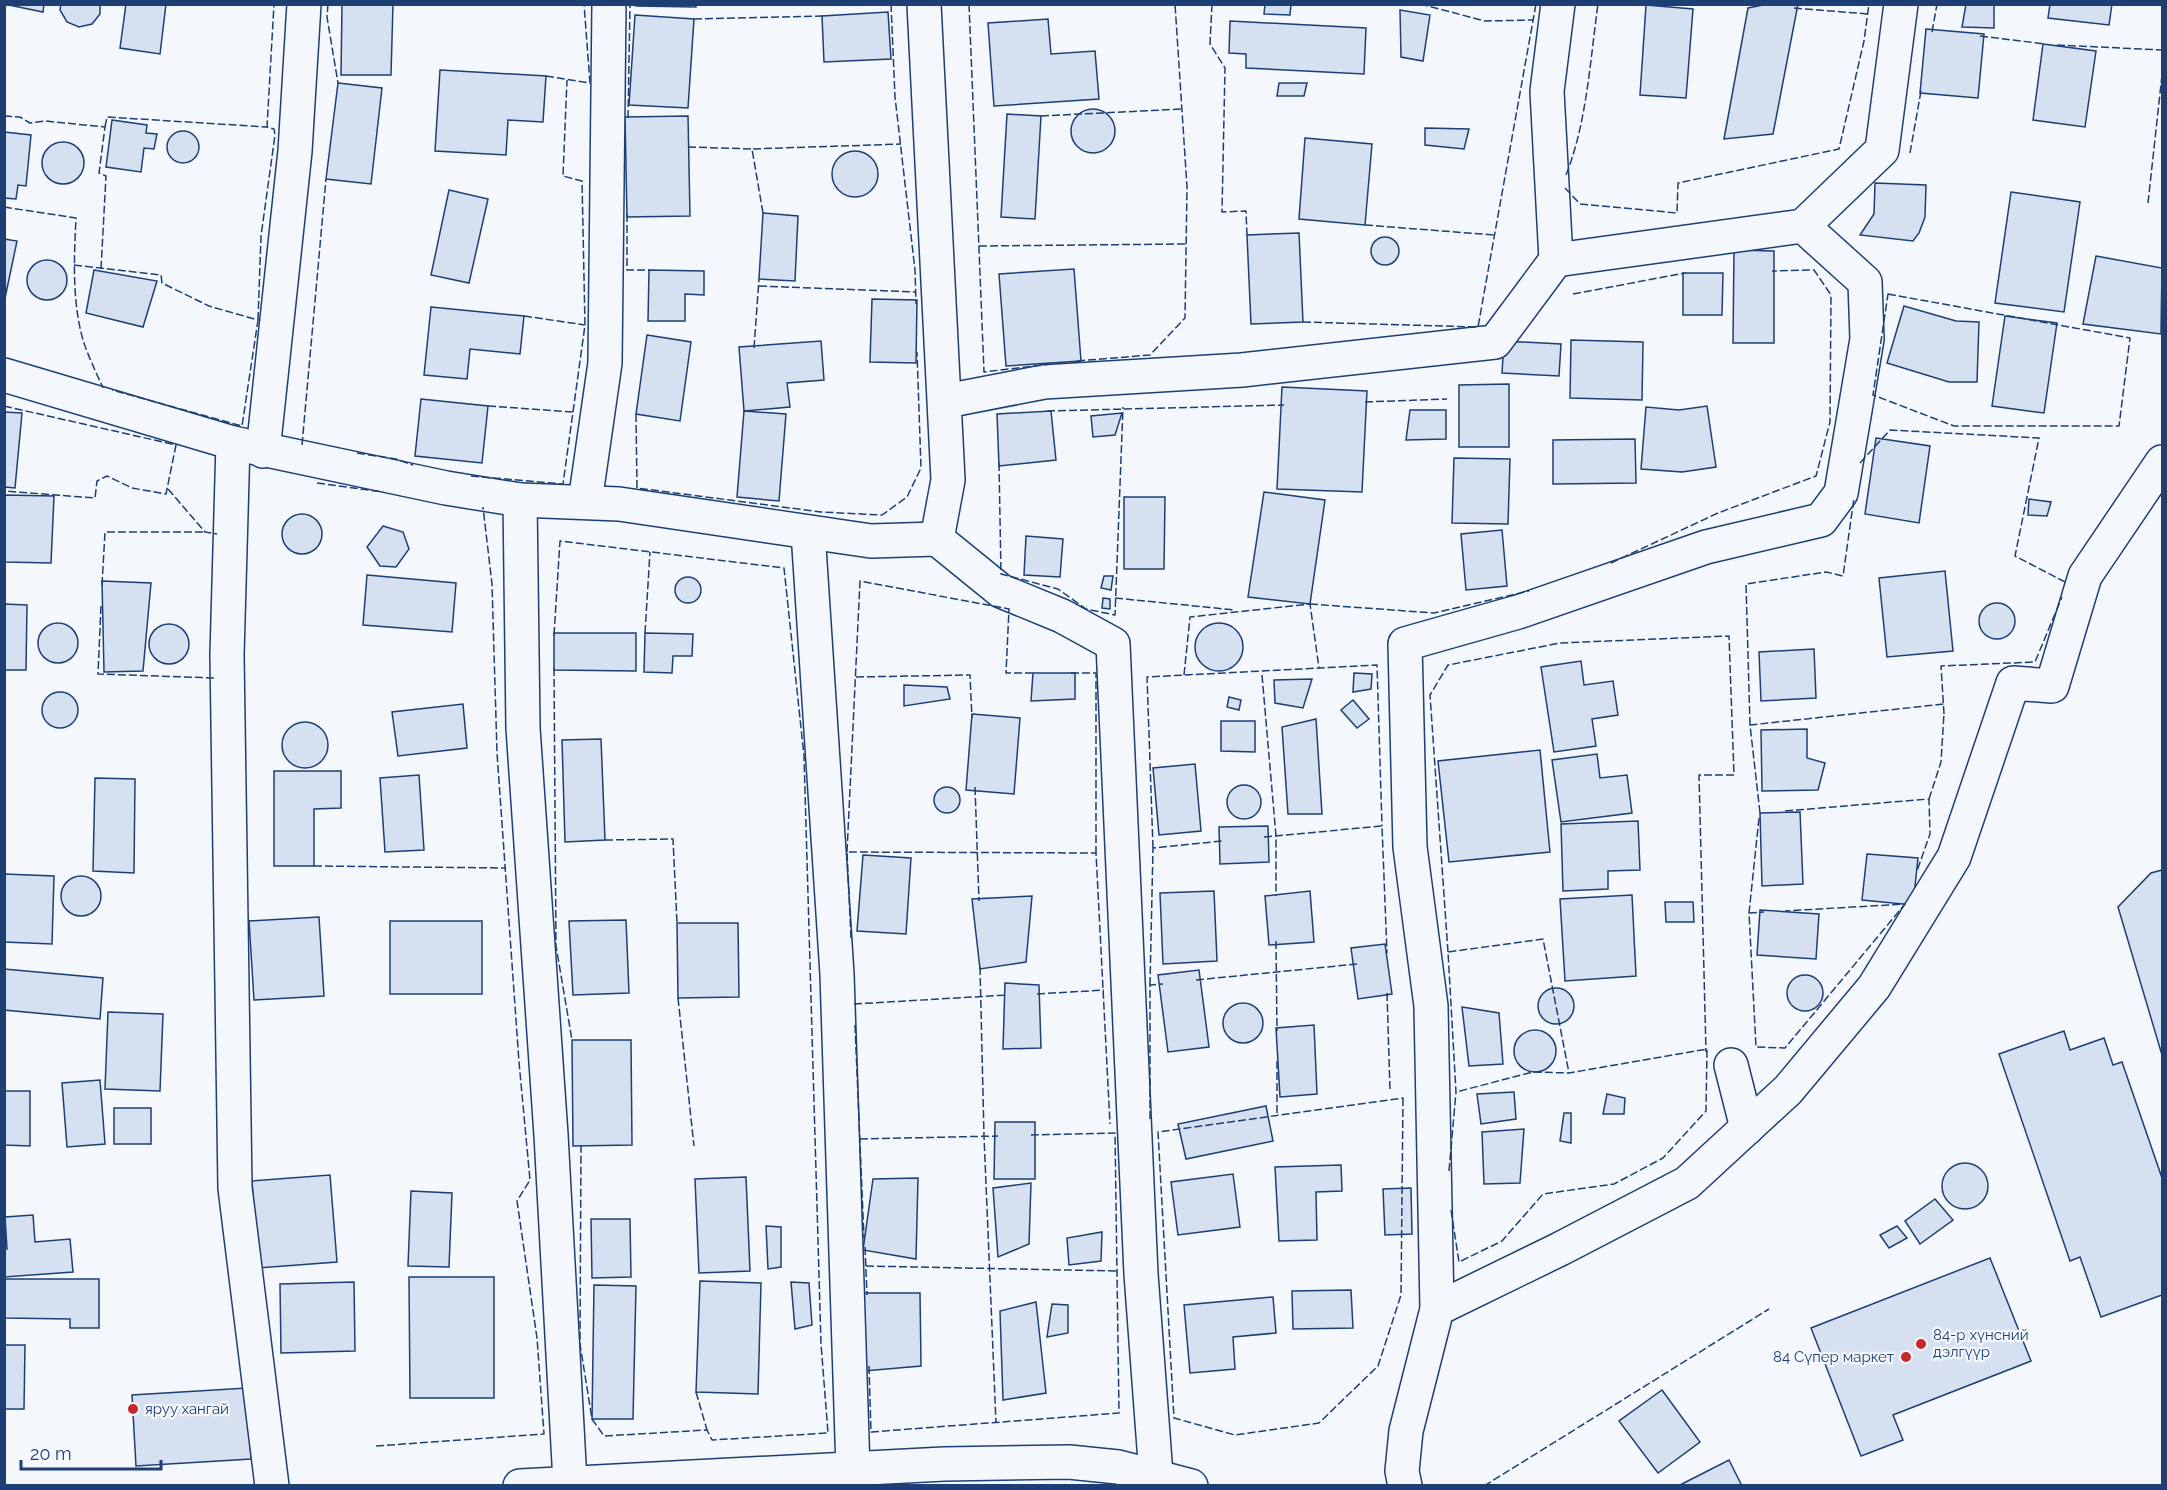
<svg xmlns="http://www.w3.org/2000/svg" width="2167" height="1490" viewBox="0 0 2167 1490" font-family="Raleway,sans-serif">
	<rect width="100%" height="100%" fill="#f4f7fb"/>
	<g fill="#d5e0f0" stroke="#1d3f73" stroke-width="1.5">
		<path d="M4,4H44L43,12Z"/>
		<path d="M61,4H100V14L92,24L79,27L67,22L60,10Z"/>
		<path d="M126,4H166L160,54L120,48Z"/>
		<path d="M342,4H393L391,75H341Z"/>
		<path d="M636,4H696V7L636,6Z"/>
		<path d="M1265,4H1291L1290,15L1264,14Z"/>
		<path d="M1768,4H1798L1773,134L1724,139L1748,8Z"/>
		<path d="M1966,4H1994V28L1962,27Z"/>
		<path d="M2050,4H2112L2109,25L2048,18Z"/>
		<path d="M1646,5L1693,9L1686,98L1640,95Z"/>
		<path d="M1400,10L1430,15L1423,61L1401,57Z"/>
		<path d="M888,12L891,59L824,62L822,16Z"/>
		<path d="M635,15L694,19L688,108L629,105Z"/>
		<path d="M1048,19L1051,54L1095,51L1099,99L994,106L988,23Z"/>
		<path d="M1230,21L1366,28L1364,74L1246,68V54L1229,53Z"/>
		<path d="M1926,29L1984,34L1978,98L1920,93Z"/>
		<path d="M2043,44L2096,51L2085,127L2033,120Z"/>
		<path d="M440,70L546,76L543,122L508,120L506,155L435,151Z"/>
		<path d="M338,83L382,88L371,184L326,179Z"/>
		<path d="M1279,83H1307L1304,96H1277Z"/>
		<circle cx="1093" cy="131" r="22"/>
		<path d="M1007,114L1041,116L1035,219L1001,217Z"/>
		<path d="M688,116L690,216L627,217L625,117Z"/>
		<path d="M112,120L147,125L146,133L157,134L154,149L144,148L141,172L106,167Z"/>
		<path d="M1425,128L1469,129L1464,149L1425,145Z"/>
		<circle cx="183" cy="147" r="16"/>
		<path d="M4,132L31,135L26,186L18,185L16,199L4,198Z"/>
		<path d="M1305,138L1372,144L1365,225L1299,219Z"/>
		<circle cx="63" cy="163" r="21"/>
		<circle cx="855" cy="174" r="23"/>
		<path d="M1875,183L1926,185L1925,217L1919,233L1913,241L1860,235L1874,214Z"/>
		<path d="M449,190L488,199L469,283L431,275Z"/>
		<path d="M2011,192L2080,202L2064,312L1995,303Z"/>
		<path d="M763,213L798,216L795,281L759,279Z"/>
		<path d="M1299,233L1303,322L1251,324L1247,235Z"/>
		<circle cx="1385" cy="251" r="14"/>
		<path d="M4,239L17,241L4,303Z"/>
		<path d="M1734,250L1774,251V343H1733Z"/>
		<path d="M2096,256L2162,268L2161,334L2083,324Z"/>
		<circle cx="47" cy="280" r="20"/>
		<path d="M1074,269L1081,361L1006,366L999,274Z"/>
		<path d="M94,270L157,281L143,327L86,313Z"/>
		<path d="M649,270L704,271V295L685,294V321H648Z"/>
		<path d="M1683,273H1723L1722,315H1683Z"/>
		<path d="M872,299L917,300L916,363L870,362Z"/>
		<path d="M1904,306L1956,321L1979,322L1977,382H1949L1887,363Z"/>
		<path d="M431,307L524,316L520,354L470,349L467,379L424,375Z"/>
		<path d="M2005,316L2057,323L2044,413L1992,406Z"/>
		<path d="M647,335L691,342L680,421L636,414Z"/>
		<path d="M1571,340L1643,342L1642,400L1570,398Z"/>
		<path d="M821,341L824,380L787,383L790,407L744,411L739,347Z"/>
		<path d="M1504,341L1561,344L1559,376L1502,373Z"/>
		<path d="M1509,384V447H1459V385Z"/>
		<path d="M1282,387L1367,391L1362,492L1277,489Z"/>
		<path d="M421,399L488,406L482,463L415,456Z"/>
		<path d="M1707,406L1716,467L1682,472L1641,469L1646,407L1679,410Z"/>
		<path d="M1410,410H1446V439L1406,440Z"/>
		<path d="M744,411L786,414L779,501L737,497Z"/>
		<path d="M1051,411L1056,460L999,466L997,414Z"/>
		<path d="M4,412L22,413L15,488L4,487Z"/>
		<path d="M1122,413L1115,435L1093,437L1091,416Z"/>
		<path d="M1876,438L1930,446L1919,523L1865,514Z"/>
		<path d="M1635,439L1636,483L1553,484V440Z"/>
		<path d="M1454,458L1510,459L1508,524L1452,523Z"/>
		<path d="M1264,492L1325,500L1310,604L1248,597Z"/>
		<path d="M4,495L54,496L51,563L4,562Z"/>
		<path d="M1124,497H1165L1164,569H1124Z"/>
		<path d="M2029,499L2051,502L2047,516L2028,515Z"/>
		<circle cx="302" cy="534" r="20"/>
		<path d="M383,526L403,532L409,549L396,567L380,566L367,547Z"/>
		<path d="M1502,530L1507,586L1466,590L1461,534Z"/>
		<path d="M1026,536L1063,539L1060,577L1024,575Z"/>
		<path d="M1945,571L1953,651L1887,657L1879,578Z"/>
		<path d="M367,575L456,583L452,632L363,625Z"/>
		<path d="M1104,576H1113L1111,590L1101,588Z"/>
		<circle cx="688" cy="590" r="13"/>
		<path d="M102,581L151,583L143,671L104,672Z"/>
		<path d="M1103,598L1110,599V609L1102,608Z"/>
		<circle cx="1997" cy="621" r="18"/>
		<path d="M4,604L27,605L26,670H4Z"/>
		<circle cx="58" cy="643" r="20"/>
		<circle cx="1219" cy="647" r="24"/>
		<circle cx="169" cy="644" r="20"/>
		<path d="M554,633H636V671L554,670Z"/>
		<path d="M645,633L693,634L692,656H673L672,673L644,672Z"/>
		<path d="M1814,649L1816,698L1761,701L1759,652Z"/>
		<path d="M1581,661L1584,685L1613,681L1618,715L1592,719L1596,746L1554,752L1541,667Z"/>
		<path d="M1033,673H1075V699L1031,701Z"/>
		<path d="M1354,673L1372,674L1371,689L1353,692Z"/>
		<path d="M1312,679L1303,708L1275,703L1274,680Z"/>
		<path d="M904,685L947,687L950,699L904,706Z"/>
		<circle cx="60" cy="710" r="18"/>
		<path d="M1229,697L1241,700L1239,710L1227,707Z"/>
		<path d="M1353,700L1369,719L1357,728L1341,710Z"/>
		<path d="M463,704L467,748L398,756L392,712Z"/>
		<path d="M972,714L1020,718L1014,794L966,790Z"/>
		<path d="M1316,719L1322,814H1288L1282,727Z"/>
		<path d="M1221,721H1255V752L1221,751Z"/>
		<circle cx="305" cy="745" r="23"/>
		<path d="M1807,729V758L1825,763L1818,790L1762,791L1761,730Z"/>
		<path d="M601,739L605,840L565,842L562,740Z"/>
		<path d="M1540,750L1550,852L1449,862L1438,761Z"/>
		<path d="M1597,754L1600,778L1627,775L1632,813L1561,822L1552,760Z"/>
		<path d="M1195,764L1201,831L1159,835L1153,768Z"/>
		<path d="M274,771H341V808L314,809V866H274Z"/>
		<path d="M419,775L424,850L385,852L380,778Z"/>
		<path d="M95,778L135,779L134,873L93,871Z"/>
		<circle cx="1244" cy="802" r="17"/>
		<circle cx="947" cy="800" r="13"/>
		<path d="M1800,812L1803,884L1762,886L1760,813Z"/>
		<path d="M1638,821L1640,870L1608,871V889L1563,891L1561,824Z"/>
		<path d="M1268,826L1269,862L1220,864L1219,827Z"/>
		<path d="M1867,854L1918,858L1913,905L1862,900Z"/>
		<path d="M863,855L911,858L906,934L857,931Z"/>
		<path d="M2162,870V1055L2118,907L2151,873Z"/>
		<path d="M4,874L54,876L52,944L4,942Z"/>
		<circle cx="81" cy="896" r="20"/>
		<path d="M1214,891L1217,961L1163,964L1160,893Z"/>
		<path d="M1310,891L1314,942L1269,945L1265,896Z"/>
		<path d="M1632,895L1636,976L1565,981L1560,899Z"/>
		<path d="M1032,896L1026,962L980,969L972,899Z"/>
		<path d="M1665,902H1693L1694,922H1666Z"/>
		<path d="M1760,910L1819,914L1816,959L1757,955Z"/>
		<path d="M319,917L324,996L254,1000L249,921Z"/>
		<path d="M626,920L629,993L573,995L569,921Z"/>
		<rect x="390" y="921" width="92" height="73"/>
		<path d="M677,923H738L739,997L678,998Z"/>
		<path d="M1385,944L1392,994L1358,999L1351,948Z"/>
		<path d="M4,969L103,978L100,1019L4,1010Z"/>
		<path d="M1199,970L1209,1047L1168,1052L1158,975Z"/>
		<circle cx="1805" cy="993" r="18"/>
		<path d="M1005,983L1039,985L1041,1048L1003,1049Z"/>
		<circle cx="1556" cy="1006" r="18"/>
		<circle cx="1243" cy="1023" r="20"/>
		<path d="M1462,1007L1499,1013L1503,1064L1469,1066Z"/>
		<path d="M108,1012L163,1014L160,1091L105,1089Z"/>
		<path d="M1314,1025L1317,1094L1280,1097L1276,1028Z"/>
		<circle cx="1535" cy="1051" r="21"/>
		<path d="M2064,1031L2070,1050L2104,1038L2113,1065L2122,1062L2162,1178V1295L2101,1317L2080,1257L2070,1261L1999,1054Z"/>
		<path d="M572,1040H631L632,1145L573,1146Z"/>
		<path d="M100,1080L105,1144L67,1147L62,1083Z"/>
		<path d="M4,1091H30V1146L4,1145Z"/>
		<path d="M1514,1092L1516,1119L1481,1124L1477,1094Z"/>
		<path d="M1607,1094L1625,1098L1624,1114H1603Z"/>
		<path d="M1266,1106L1273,1141L1186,1159L1178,1124Z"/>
		<rect x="114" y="1108" width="37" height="36"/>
		<path d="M1564,1113H1571V1143L1560,1141Z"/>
		<path d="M995,1122H1035V1179H994Z"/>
		<path d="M1524,1129L1520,1183L1484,1184L1482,1132Z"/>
		<circle cx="1965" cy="1186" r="23"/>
		<path d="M1341,1165L1342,1191L1316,1192L1317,1240L1279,1241L1275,1167Z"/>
		<path d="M1233,1174L1240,1227L1178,1235L1171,1182Z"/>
		<path d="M330,1175L337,1262L258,1268L252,1181Z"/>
		<path d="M746,1177L750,1271L699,1273L695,1179Z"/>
		<path d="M918,1178L916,1259L863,1250L873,1179Z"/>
		<path d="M1031,1183L1029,1244L998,1257L993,1188Z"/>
		<path d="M1411,1188L1412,1234L1385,1235L1383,1189Z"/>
		<path d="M411,1191L452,1193L449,1267L408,1266Z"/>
		<path d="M1935,1199L1953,1220L1920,1244L1905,1221Z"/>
		<path d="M33,1215L35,1242L70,1239L73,1272L4,1277V1249H7L5,1217Z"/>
		<path d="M591,1219H630L631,1277L592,1278Z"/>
		<path d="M766,1226L781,1227V1267L768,1269Z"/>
		<path d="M1897,1226L1907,1238L1889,1248L1880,1235Z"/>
		<path d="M1102,1232L1101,1261L1069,1265L1067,1238Z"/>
		<path d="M1990,1258L2031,1361L1893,1415L1903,1440L1861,1456L1811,1328Z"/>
		<path d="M409,1277H494V1398H410Z"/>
		<path d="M4,1279H99V1328H70V1319L5,1318Z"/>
		<path d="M700,1281L761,1283L758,1394L696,1392Z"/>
		<path d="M354,1282L355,1351L281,1353L280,1284Z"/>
		<path d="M791,1282L809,1283L812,1325L795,1329Z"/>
		<path d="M594,1285L636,1286L633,1419H592Z"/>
		<path d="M1351,1290L1353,1328L1293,1329L1292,1291Z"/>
		<path d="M864,1293H920L921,1366L864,1371Z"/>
		<path d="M1273,1297L1276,1333L1233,1337L1235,1369L1190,1373L1184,1305Z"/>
		<path d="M1036,1302L1046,1393L1003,1400L1000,1311Z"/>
		<path d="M1052,1304L1068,1305V1333L1047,1337Z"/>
		<path d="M4,1345H25L24,1409H4Z"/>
		<path d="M247,1388L251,1459L136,1466L132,1395Z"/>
		<path d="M1662,1390L1700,1442L1658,1473L1619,1421Z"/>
		<path d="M1729,1460L1742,1486H1678Z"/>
	</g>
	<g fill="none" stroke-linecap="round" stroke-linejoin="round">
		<g stroke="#1d3f73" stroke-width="36">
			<g id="minor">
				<path d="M924,4L948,480L937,539L1001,591L1062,616L1113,644L1141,1274L1156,1475"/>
				<path d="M1556,260L1547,91L1558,4"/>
				<path d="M4,375L233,443L446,488L520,500L619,504L871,541L937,539"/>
				<path d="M946,401L1044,382L1242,370L1495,342L1556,260L1803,226L1882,150L1901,4"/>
				<path d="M233,443L227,655L235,1188L272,1486"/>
				<path d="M263,451L295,151L304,4"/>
				<path d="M520,500L523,728L551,1135L570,1482"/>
				<path d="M585,502L605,363L609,4"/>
				<path d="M808,532L837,974L853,1470"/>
				<path d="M1731,1065L1747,1128"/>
				<path d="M1437,1309L1560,1249L1687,1183L1788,1090L1874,987L1954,857L2013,683L2052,686L2085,576L2162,462"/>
				<path d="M1405,1486L1402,1471L1406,1431L1437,1309L1431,1006L1410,847L1405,644L1518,612L1706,547L1821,520L1841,493L1867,339L1865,282L1803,226"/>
			</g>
		</g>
		<g stroke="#1d3f73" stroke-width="36">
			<path id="secondary" d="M520,1486L944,1464L1069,1462L1118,1467L1191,1486"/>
		</g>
		<use href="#minor" stroke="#f4f7fb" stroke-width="33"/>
		<use href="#secondary" stroke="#f4f7fb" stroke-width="33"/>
		<g stroke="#1d3f73" stroke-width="1.5" stroke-dasharray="8 3" stroke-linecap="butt">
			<path d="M328,4L327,17L338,83"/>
			<path d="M891,4L895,97L915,270L916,304"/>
			<path d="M969,4L984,372L1051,364"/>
			<path d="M1212,4L1210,44L1225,68L1222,212L1246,211L1247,235"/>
			<path d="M1420,4L1485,21L1533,20"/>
			<path d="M1794,8L1868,14"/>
			<path d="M694,19L822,16"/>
			<path d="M1932,32L1937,4"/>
			<path d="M1980,36L2045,44"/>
			<path d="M2057,45L2162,50"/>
			<path d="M546,76L590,83L584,4"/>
			<path d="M4,116L20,117L30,123L45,121L105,127L99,173L106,176L101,269"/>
			<path d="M1041,116L1182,109"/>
			<path d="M628,118L630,4"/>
			<path d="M105,127L107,117L267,127"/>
			<path d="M688,147L752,149"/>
			<path d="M1910,153L1921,91"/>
			<path d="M1566,175C1587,122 1590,61 1598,4"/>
			<path d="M1565,188L1580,204L1677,213L1678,183L1839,149L1864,41L1869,4"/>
			<path d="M2148,203L2162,75"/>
			<path d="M4,207L76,218C74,258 72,301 83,340C88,356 96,372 103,388"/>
			<path d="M763,213L752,149L901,144"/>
			<path d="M627,214V270H649"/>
			<path d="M1365,225L1494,235"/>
			<path d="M979,246L1186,244"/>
			<path d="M74,265L161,275L162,283L209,306L258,320L242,426L112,390"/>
			<path d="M759,286L916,292"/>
			<path d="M1573,294L1685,273"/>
			<path d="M1888,294L2130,338L2119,426H1954L1873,395Z"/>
			<path d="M524,316L585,325"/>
			<path d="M258,320L261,236L275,135L274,129L267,127L274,4"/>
			<path d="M1303,322L1478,327L1536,4"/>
			<path d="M754,348L759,279"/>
			<path d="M1077,361L1150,355L1185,318L1187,187L1175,4"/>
			<path d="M1365,402L1447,399"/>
			<path d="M4,406L176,445L166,494L132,488L107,476L97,481L95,498L4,491"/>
			<path d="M488,406L573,412"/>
			<path d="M1047,411L1284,405"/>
			<path d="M636,414L637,488L821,512L882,515L907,497L921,468L917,352"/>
			<path d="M302,445L326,179"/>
			<path d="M357,453L396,459L413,465"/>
			<path d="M999,463L1001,574L1058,589L1086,609L1115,615L1123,407"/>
			<path d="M1860,463L1890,430L2039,438L2015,556L2067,583"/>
			<path d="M471,476L563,484L585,325L582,181L563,176L567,80"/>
			<path d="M317,483L383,492"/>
			<path d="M168,489L205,532L217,534"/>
			<path d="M1611,563L1718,513L1816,476L1830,422L1831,295L1814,270L1772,271"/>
			<path d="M102,585L105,532H205"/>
			<path d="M1115,598L1235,610"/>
			<path d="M1310,604L1434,613L1529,591"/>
			<path d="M101,606L98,674L215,678"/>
			<path d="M645,633L650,552"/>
			<path d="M554,635L560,541L784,568L804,756L821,1344L828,1433L712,1440L707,1430L604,1436L592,1419L580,1344L581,1145"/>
			<path d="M554,668L556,946L572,1040"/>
			<path d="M1071,673H1096V853"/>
			<path d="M1184,675L1190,617L1310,604L1319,668"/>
			<path d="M1262,675L1276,836V896"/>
			<path d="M856,677L970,675L972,718"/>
			<path d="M1944,714L1941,666L2035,662L2062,597"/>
			<path d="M1750,725L1746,584L1826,572L1843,576L1854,498"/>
			<path d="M975,787L979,901"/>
			<path d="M1929,799L1941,762L1944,713"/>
			<path d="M1785,811L1929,799L1930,834L1917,871"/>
			<path d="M1760,813L1750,725L1944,704"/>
			<path d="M1759,818L1749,913L1756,1047L1785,1048L1905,904L1785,911"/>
			<path d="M1264,837L1382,826L1387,953"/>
			<path d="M605,840L673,839L677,923"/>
			<path d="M1153,848L1147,677L1377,665L1382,826"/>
			<path d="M847,852L860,581L1009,609L1006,673H1035"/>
			<path d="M314,866L506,868"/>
			<path d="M1749,913L1764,912"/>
			<path d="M851,938L847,852L1096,853L1110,1124"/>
			<path d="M1276,941L1277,1031"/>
			<path d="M1448,952L1430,695L1448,665L1560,643L1729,636L1734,775H1699L1706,1052"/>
			<path d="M980,967L984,1136L996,1423"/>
			<path d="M1196,980L1357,964"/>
			<path d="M1150,985L1153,848L1222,841"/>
			<path d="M1387,993L1390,1090"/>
			<path d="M1037,994L1104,990"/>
			<path d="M678,998L694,1146"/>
			<path d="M854,1004L1007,995"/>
			<path d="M855,1025L864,1238"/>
			<path d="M1277,1061V1115"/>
			<path d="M1403,1098L1401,1295L1378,1366L1319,1423L1235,1435L1174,1418L1158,1132Z"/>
			<path d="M1150,1119V985L1163,984"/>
			<path d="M860,1139L998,1136"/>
			<path d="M1449,1171L1456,1092L1448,952L1543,939L1569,1073"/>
			<path d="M1451,1210L1459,1262L1502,1241L1543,1194L1614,1184L1663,1158L1706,1111L1707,1049L1569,1073L1533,1072L1456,1092"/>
			<path d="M865,1247L867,1295"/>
			<path d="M866,1266L1117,1271"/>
			<path d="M869,1366L871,1432L1119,1413L1115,1133L1031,1135"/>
			<path d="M696,1392L707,1430"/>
			<path d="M376,1446L544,1434L537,1338L517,1201L530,1180L519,1062L497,753L492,584L483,507"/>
			<path d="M1484,1486L1769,1309"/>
		</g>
	</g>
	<g fill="#c62828" stroke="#f4f7fb" stroke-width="2">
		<circle cx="1921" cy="1344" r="6"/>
		<circle cx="1906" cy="1357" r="6"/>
		<circle cx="133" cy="1409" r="6"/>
	</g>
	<g text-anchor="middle" stroke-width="4.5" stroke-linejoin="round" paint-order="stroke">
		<g font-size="15" fill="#1d3f73" stroke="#f4f7fb" text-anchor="start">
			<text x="1933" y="1340">84-р хүнсний<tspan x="1933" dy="17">дэлгүүр</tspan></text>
			<text x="1894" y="1362" text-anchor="end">84 Сүпер маркет</text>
			<text x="145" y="1414">яруу хангай</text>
		</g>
	</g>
	<rect width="2167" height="1490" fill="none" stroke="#1d3f73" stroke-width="12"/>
	<path d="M21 1460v9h140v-9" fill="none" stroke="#1d3f73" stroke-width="3"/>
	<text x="30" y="1460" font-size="18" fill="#1d3f73" stroke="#f4f7fb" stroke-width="4.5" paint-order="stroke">20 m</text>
</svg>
